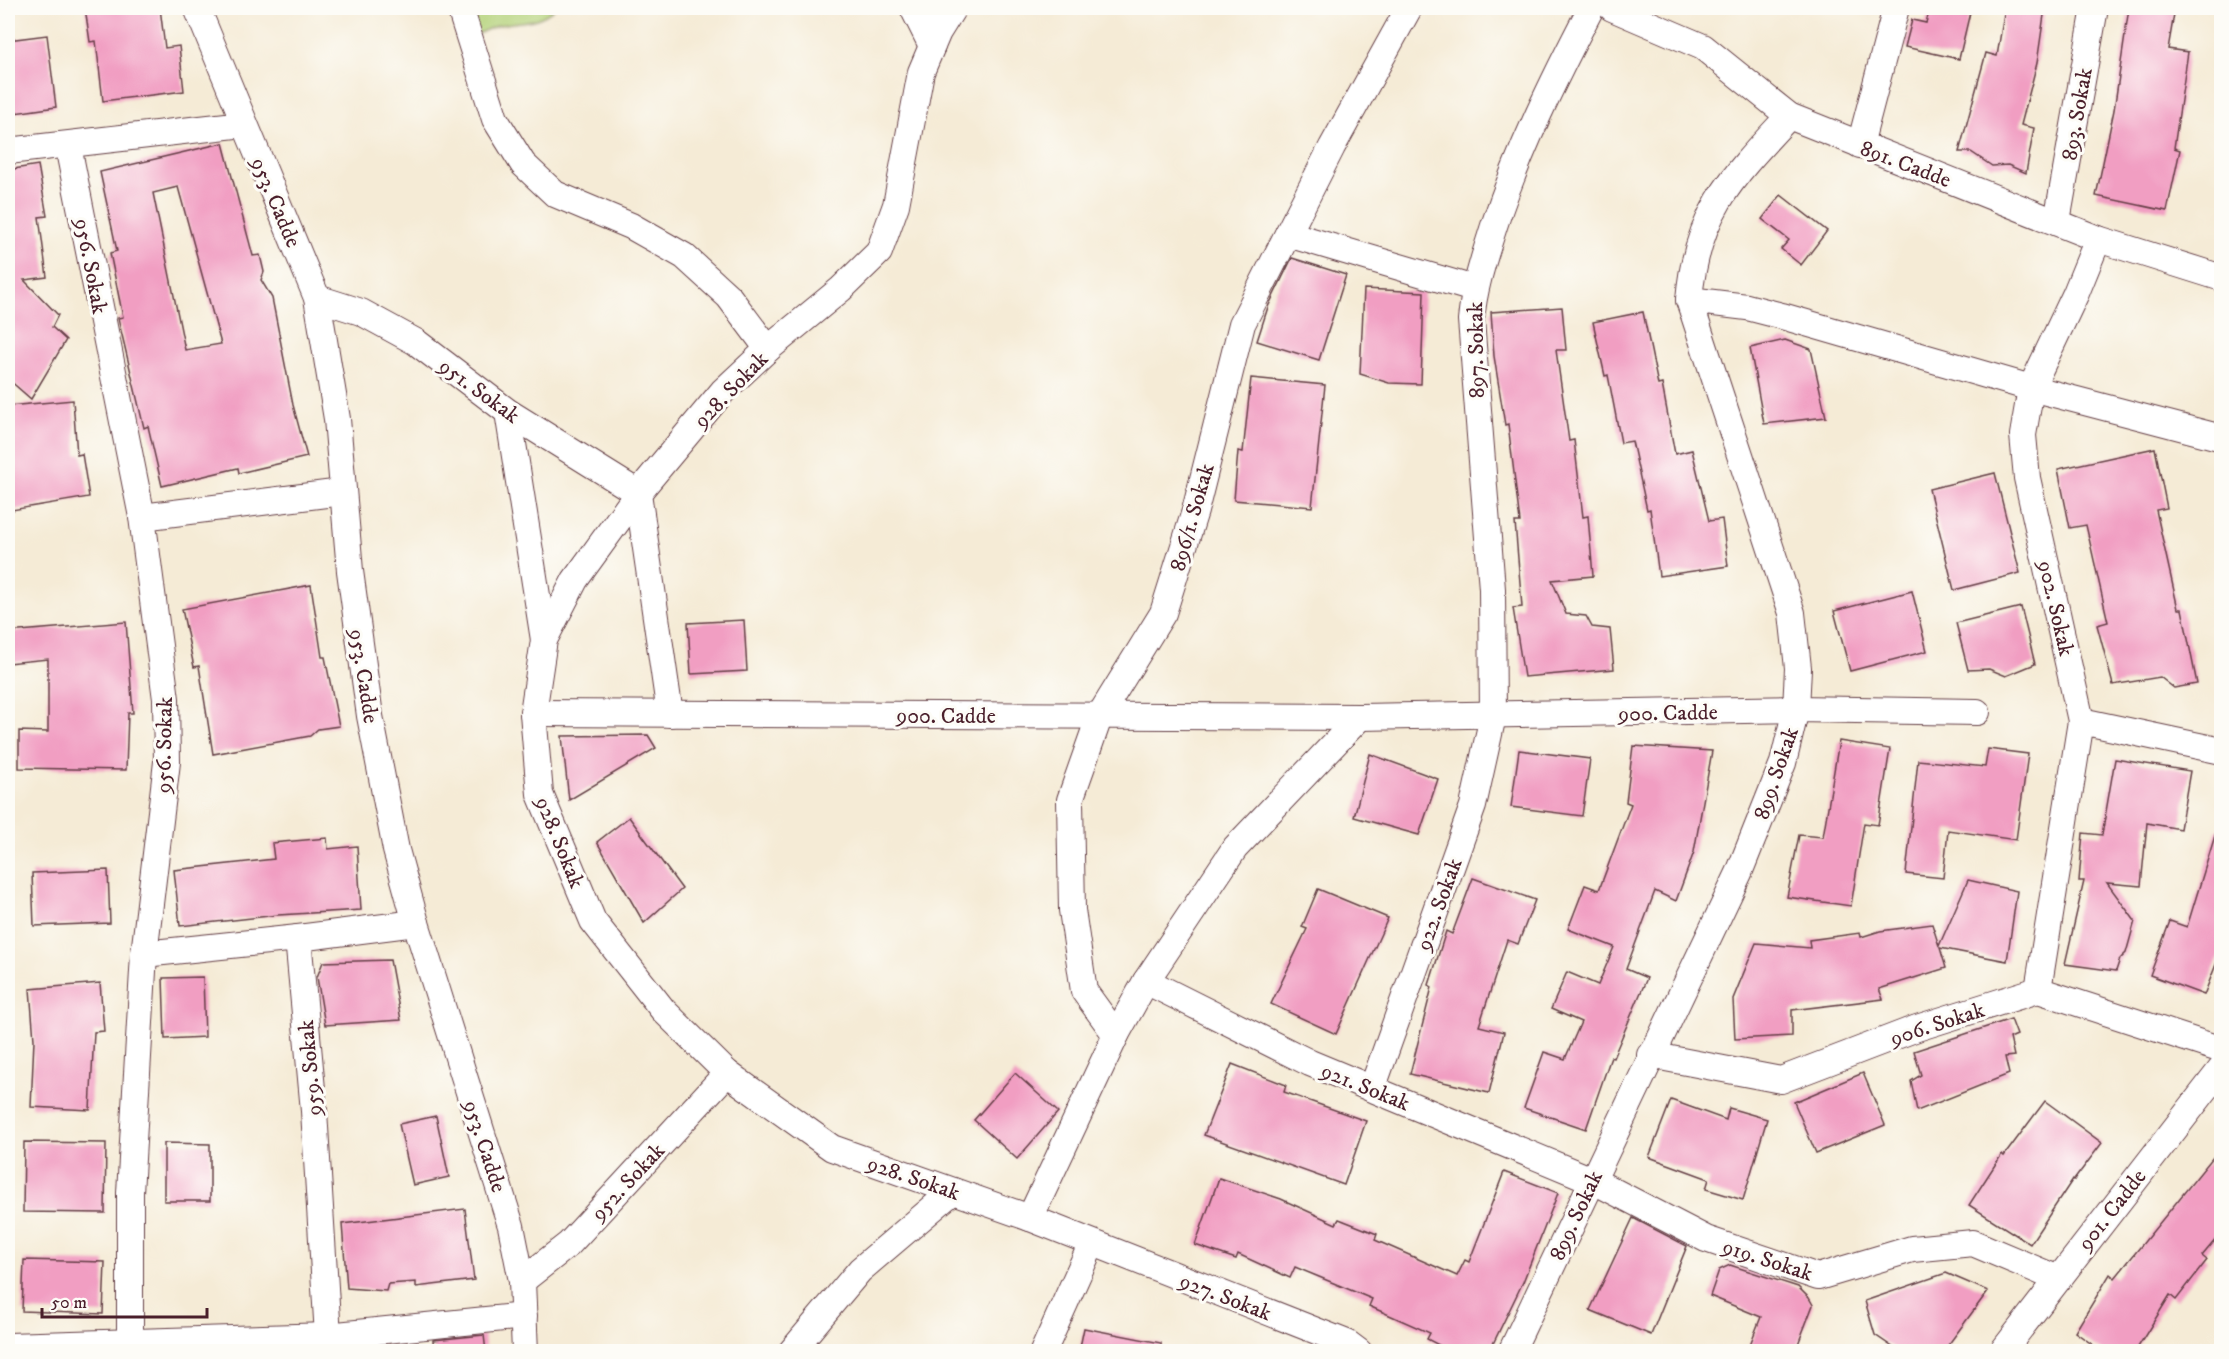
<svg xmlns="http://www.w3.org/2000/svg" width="2229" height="1359" viewBox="0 0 2229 1359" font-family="'IM FELL DW Pica',serif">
	<rect width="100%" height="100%" fill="#fdfcf7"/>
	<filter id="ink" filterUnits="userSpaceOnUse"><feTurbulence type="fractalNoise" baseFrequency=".0167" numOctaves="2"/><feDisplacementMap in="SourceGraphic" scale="12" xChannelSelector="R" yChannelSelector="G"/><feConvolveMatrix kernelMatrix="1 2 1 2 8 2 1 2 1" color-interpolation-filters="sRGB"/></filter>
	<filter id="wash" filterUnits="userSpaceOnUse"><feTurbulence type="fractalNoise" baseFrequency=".008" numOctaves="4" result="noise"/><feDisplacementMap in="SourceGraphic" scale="24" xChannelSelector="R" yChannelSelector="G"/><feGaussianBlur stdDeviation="1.35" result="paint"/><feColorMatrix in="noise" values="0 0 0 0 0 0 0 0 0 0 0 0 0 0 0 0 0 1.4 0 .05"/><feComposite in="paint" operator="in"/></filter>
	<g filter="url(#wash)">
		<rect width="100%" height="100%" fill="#f5ebd6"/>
		<path fill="#b4d279" stroke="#7f7852" stroke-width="1.5" d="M460,8H555C537,25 518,20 496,26C487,29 478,34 470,38Z"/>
		<g id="blocks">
			<g fill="#f19ec2" fill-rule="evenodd">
				<path d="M85,8H160L165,48L179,46L184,91L103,101L96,41L90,42Z"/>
				<path d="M1930,8H1971L1959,59L1905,47L1912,20L1926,23Z"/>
				<path d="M2005,8H2045L2037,63L2021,125L2034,128L2026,173L2008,165L1992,166L1971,152H1959L1986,53L1997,56Z"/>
				<path d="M2129,8H2175L2168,49L2188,52L2174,148L2180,150L2167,211L2096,196L2114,110Z"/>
				<path d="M47,35L56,107L8,114V40Z"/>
				<path d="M223,143L253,256L260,255L264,272L261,280L272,298L293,405L307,457L239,473L238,468L162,486L148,426L144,428L118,318L123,317L110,253L117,251L100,172ZM178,187L221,344L185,350L153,193Z"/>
				<path d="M38,165L47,216L39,217L47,277L24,280L58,315L52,327L66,340L31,399L8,379V170Z"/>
				<path d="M1781,195L1827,231L1801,265L1781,249L1789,240L1762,219Z"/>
				<path d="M1292,258L1346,275L1319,360L1257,341L1268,307Z"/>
				<path d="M1364,289L1424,292L1421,384L1389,383L1360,374Z"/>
				<path d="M1562,307L1566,350H1556L1569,441L1574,440L1583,517L1588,516L1593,576L1552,580L1566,614L1586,616L1592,627L1610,629L1614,669L1524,677L1513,608L1522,607L1515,522H1520L1508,424L1505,425L1494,356L1491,312Z"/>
				<path d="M1643,312L1658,385L1662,384L1675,454L1692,450L1709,521L1722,519L1728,566L1659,576L1650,509L1647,510L1632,441L1621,443L1608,375L1605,376L1593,322Z"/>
				<path d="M1785,340L1811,349L1826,417L1764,424L1750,348Z"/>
				<path d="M1251,378L1325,385L1312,507L1234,500L1238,451L1243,452Z"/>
				<path d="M73,400L77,455L82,454L89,497L12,510L8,486V406Z"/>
				<path d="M2155,448L2167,508L2156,510L2178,609H2182L2197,684L2174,688L2160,677L2113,685L2097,625L2108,622L2086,525L2070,528L2058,469Z"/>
				<path d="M1995,473L2020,573L1954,590L1929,489Z"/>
				<path d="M311,585L322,657H325L339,726L318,729L310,736L213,754L199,666L194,667L182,609Z"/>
				<path d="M1912,591L1927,651L1850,671L1834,611Z"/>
				<path d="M2021,607L2035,664L2006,676L1989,669L1968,670L1956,623Z"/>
				<path d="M744,620L747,671L691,674L688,623Z"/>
				<path d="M126,622L133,713H128L126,770L19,768V731L48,732V659L8,663V632Z"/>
				<path d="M648,735L656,748L569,800L562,736Z"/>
				<path d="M1839,741L1890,749L1878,825L1864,823L1851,906L1787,897L1799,835L1823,837Z"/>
				<path d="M1633,746L1712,751L1694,852L1676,901L1655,891L1626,969L1647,978L1613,1058L1611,1057L1586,1129L1524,1108L1544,1052L1565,1059L1581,1022L1551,1009L1567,972L1598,985L1614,947L1568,929L1585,885L1599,890L1631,804L1626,802Z"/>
				<path d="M1988,749L2028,754L2016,840L1948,830L1943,878L1906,874L1918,760L1985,767Z"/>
				<path d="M1519,750L1590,759L1582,816L1511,807Z"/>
				<path d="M1370,754L1438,779L1419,835L1354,817Z"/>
				<path d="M2115,759L2190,771L2180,829L2147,823L2141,886L2107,883L2135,921L2126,953L2120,959L2116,971L2065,964L2084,881H2079L2083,833L2102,835Z"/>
				<path d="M629,817L682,889L644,923L597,842Z"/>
				<path d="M2217,829L2222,830V949L2204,995L2150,975L2170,921L2187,927Z"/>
				<path d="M327,838L328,849L357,846L361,910L278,915L180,926L174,870L274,859L272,843Z"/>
				<path d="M108,870L110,923L34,926L32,873Z"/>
				<path d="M1473,878L1535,900L1518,944L1507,940L1479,1026L1504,1032L1489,1093L1410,1074L1432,987L1429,985L1446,931L1452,934Z"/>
				<path d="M1968,880L2017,891L2007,961L1940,948L1946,968L1879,989L1883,999L1792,1010V1036L1735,1039L1733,999L1756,943L1810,948L1809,940L1860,933L1861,937L1880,931L1932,924L1939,946Z"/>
				<path d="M1318,889L1388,918L1336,1034L1271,1004L1307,929L1302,927Z"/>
				<path d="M390,960L401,1020L325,1025L317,977L323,962Z"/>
				<path d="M203,977L205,1037L165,1039L163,978Z"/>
				<path d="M100,983L104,1031L94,1032L90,1110L31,1107L34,1040L30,989Z"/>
				<path d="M2011,1019L2017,1035L2010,1038L2014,1056L2005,1057L2009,1074L1917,1111L1911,1081L1921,1075L1914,1051Z"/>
				<path d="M1232,1064L1286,1085L1284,1092L1366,1121L1344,1185L1204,1135Z"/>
				<path d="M1015,1073L1058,1112L1017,1159L974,1120Z"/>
				<path d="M1863,1073L1885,1125L1816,1153L1794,1102Z"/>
				<path d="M1671,1100L1726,1120L1729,1108L1767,1119L1743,1200L1706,1189L1709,1179L1649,1157Z"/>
				<path d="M2045,1101L2102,1143L2074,1180L2073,1179L2030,1244L1969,1205L2002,1154L2004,1156Z"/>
				<path d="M436,1116L449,1177L413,1185L399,1124Z"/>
				<path d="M24,1142L106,1143L105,1213L23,1212Z"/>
				<path d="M164,1143L210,1144V1201H164Z"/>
				<path d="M2222,1146V1232L2202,1256L2207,1260L2176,1300L2170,1295L2135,1352H2103L2075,1332L2110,1274L2115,1278Z"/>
				<path d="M1504,1172L1558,1193L1523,1282L1489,1352H1452L1427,1339L1430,1333L1369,1306L1372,1299L1295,1267L1290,1278L1238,1254L1236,1259L1195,1245L1219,1178L1281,1199L1336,1224L1339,1219L1377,1234L1375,1240L1457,1276L1465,1260L1469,1262Z"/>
				<path d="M465,1209L474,1280L416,1287V1282L388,1284L386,1291L347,1288L342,1224Z"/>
				<path d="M1633,1218L1687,1246L1651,1335L1590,1310Z"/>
				<path d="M24,1260L105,1262L103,1314L22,1311Z"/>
				<path d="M1730,1265L1798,1287L1809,1298L1813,1305L1795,1352H1747L1761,1317L1710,1296L1719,1270Z"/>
				<path d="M1946,1273L1988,1291L1943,1352H1900L1875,1335L1865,1301Z"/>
				<path d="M1084,1328L1161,1343V1352H1079Z"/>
				<path d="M484,1335L486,1352H434L433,1340Z"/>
			</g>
		</g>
	</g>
	<g filter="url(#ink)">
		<use href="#blocks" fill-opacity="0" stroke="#643e45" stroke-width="1.5"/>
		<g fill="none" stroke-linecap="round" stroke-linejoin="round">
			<g stroke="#643e45" stroke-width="28">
				<g id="street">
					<path d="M197,8L317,298L337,419L350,571L370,716L396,850L416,923L511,1226L522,1281L525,1352"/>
					<path d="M460,8L495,119L523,164L555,194L631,226L684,256L729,297L768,349"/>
					<path d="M913,8L932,46"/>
					<path d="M953,8L938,32L921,72L896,205L879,252L841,289L768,349L723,391L638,493L575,580L544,640L533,713L540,794L593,921L663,1010L727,1073L832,1148L1030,1218L1347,1343L1359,1352"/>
					<path d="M1612,8L1703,47L1789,116L2098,239L2222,278"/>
					<path d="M1860,145L1896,8"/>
					<path d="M68,146L142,517L166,699L167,762L144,954L130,1193V1352"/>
					<path d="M8,151L244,124"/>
					<path d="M2057,221L2095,8"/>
					<path d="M1288,234L1474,289"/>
					<path d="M317,298L361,312L416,342L508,412L638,493L670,714"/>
					<path d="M1689,300L1747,307L1782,316L2031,388L2222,438"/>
					<path d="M508,412L544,640"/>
					<path d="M142,517L342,492"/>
					<path d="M533,713L1360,717L1796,709L1977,712"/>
					<path d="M2081,721L2222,751"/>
					<path d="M298,938L416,923"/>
					<path d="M144,954L298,938L314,1111L329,1352"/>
					<path d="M1146,981L1310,1063L1592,1180L1706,1239L1818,1277L1912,1249L1973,1243L2056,1278"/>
					<path d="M2038,990L2081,721L2027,478L2023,435L2031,388L2076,293L2098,239"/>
					<path d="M1116,1035L1084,991L1072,910L1070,800L1100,715L1163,613L1195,511L1242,324L1332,147L1409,8"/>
					<path d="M1650,1055L1781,1080L1917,1028L2038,990L2222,1050"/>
					<path d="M1372,1089L1473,806L1493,716L1492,589L1471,320C1474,287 1484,258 1494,226C1519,150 1554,79 1591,8"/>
					<path d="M1030,1218L1116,1035L1146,981L1235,848L1360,717"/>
					<path d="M522,1281L569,1244L727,1073"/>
					<path d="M8,1346L327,1336L524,1316"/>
					<path d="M791,1352L860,1270L953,1191"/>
					<path d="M1043,1352L1092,1243"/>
					<path d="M1511,1352L1739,873L1783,763L1796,709L1798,668L1792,613L1689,300C1696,213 1732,177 1789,116"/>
					<path d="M2002,1352L2222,1068"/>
				</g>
			</g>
			<use href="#street" stroke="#fff" stroke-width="26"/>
		</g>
	</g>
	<g text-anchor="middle" stroke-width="6" stroke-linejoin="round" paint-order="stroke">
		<g font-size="22" fill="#4a1f2b" stroke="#fdfcf7">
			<text transform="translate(2076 114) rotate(-80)" y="8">893. Sokak</text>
			<text transform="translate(1906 163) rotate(21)" y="8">891. Cadde</text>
			<text transform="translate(277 202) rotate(67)" y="8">953. Cadde</text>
			<text transform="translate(92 266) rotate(79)" y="8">956. Sokak</text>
			<text transform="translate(1475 350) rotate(-91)" y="8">897. Sokak</text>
			<text transform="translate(730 389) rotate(-46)" y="8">928. Sokak</text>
			<text transform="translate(480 390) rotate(36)" y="8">951. Sokak</text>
			<text transform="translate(1191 517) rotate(-74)" y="8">896/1. Sokak</text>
			<text transform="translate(2057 608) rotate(77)" y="8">902. Sokak</text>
			<text transform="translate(365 676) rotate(81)" y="8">953. Cadde</text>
			<text transform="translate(1668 712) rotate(-1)" y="8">900. Cadde</text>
			<text x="946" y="723">900. Cadde</text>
			<text transform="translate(163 745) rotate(-89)" y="8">956. Sokak</text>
			<text transform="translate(1775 773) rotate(-71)" y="8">899. Sokak</text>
			<text transform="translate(561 842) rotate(68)" y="8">928. Sokak</text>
			<text transform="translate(1438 904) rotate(-70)" y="8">922. Sokak</text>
			<text transform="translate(1937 1023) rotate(-18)" y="8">906. Sokak</text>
			<text transform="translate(309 1068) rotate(-95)" y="8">959. Sokak</text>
			<text transform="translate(1366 1086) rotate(22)" y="8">921. Sokak</text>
			<text transform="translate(486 1146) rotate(72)" y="8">953. Cadde</text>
			<text transform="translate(914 1177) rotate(19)" y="8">928. Sokak</text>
			<text transform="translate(627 1181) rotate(-47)" y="8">952. Sokak</text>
			<text transform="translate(2111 1209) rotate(-52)" y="8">901. Cadde</text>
			<text transform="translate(1575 1215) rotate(-65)" y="8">899. Sokak</text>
			<text transform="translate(1768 1259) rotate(18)" y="8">919. Sokak</text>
			<text transform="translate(1226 1296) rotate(21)" y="8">927. Sokak</text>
		</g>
	</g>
	<rect width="2229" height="1359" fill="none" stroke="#fdfcf7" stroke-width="30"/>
	<path d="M42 1308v9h165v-9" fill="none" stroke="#4a1f2b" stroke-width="3"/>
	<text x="51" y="1308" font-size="18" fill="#4a1f2b" stroke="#fdfcf7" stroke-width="4.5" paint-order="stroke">50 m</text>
</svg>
